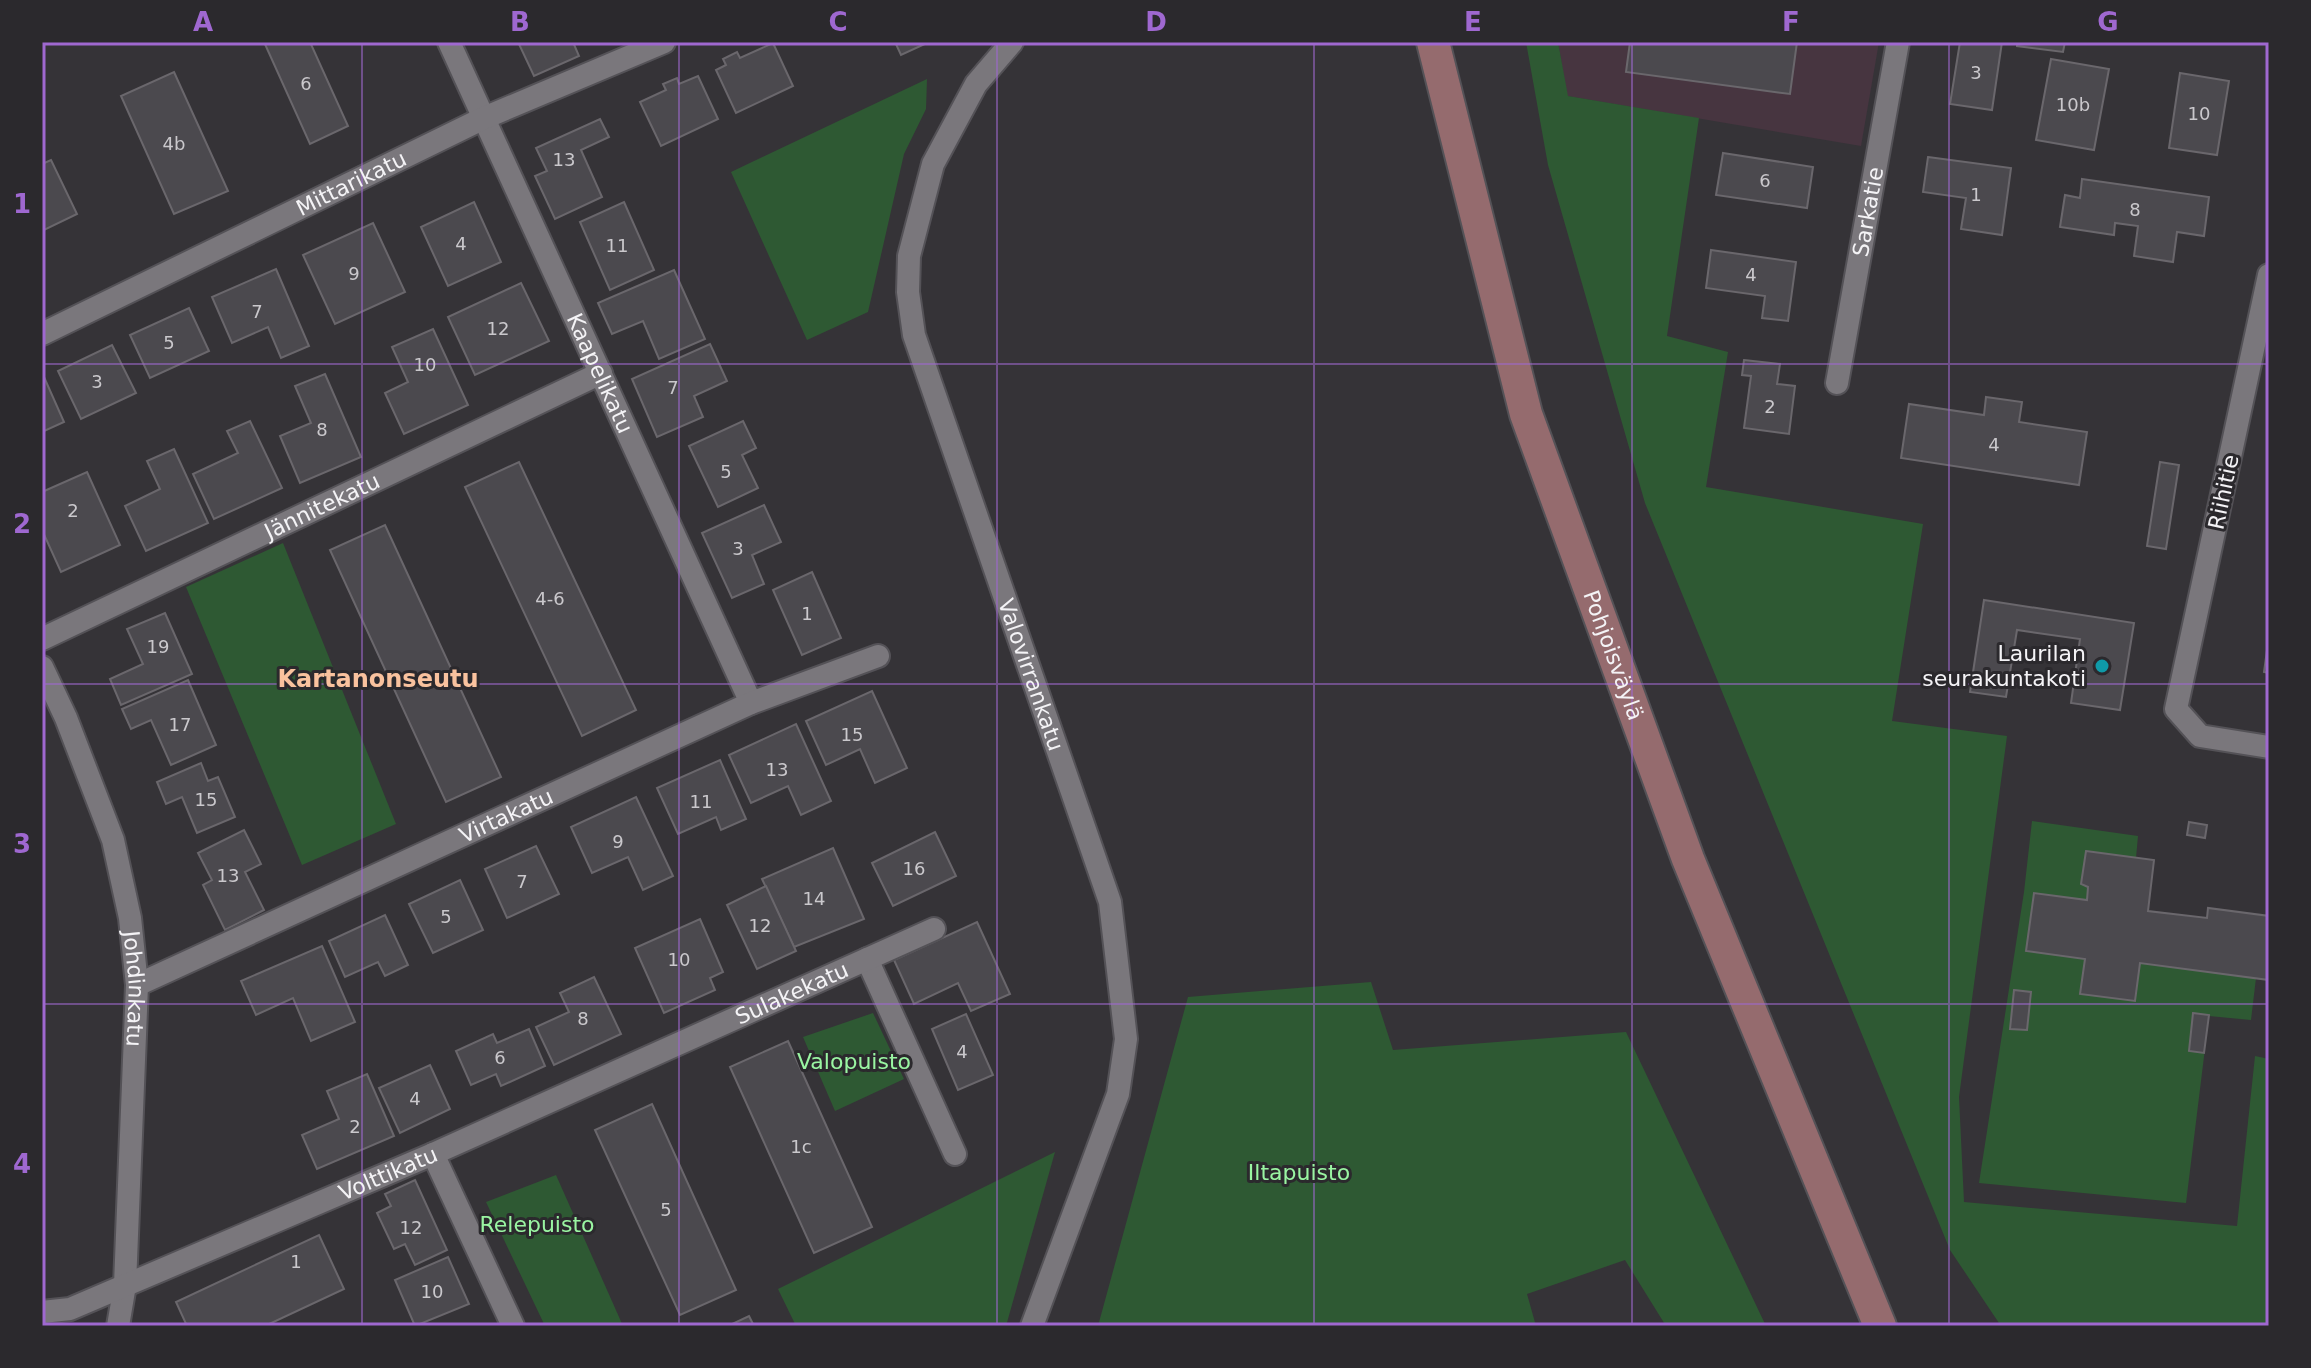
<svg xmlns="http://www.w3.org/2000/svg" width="2311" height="1368" viewBox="0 0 2311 1368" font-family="'DejaVu Sans',sans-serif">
	<rect width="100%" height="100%" fill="#353337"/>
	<path fill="#473540" d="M1558,42H1879L1861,146L1567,96Z"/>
	<g fill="#2e5933">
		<path d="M1526,42H1558L1568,96L1699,118L1667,336L1728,352L1706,487L1923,524L1892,721L2007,736L1959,1097L1964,1202L2237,1226L2255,1056L2269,1059V1326H2001L1950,1250L1645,503L1548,165Z"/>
		<path d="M927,79L926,109L904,154L868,312L807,340L731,172Z"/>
		<path d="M283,543L396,824L302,865L186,587Z"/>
		<path d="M2032,821L2138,836L2136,858L2086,851L2081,884L2088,887L2087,900L2034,893L2026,951L2085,959L2081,994L2134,1001L2140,963L2256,978L2251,1020L2209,1016L2186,1203L1979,1183L2024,892Z"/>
		<path d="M1371,982L1393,1050L1626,1032L1766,1326H1666L1625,1260L1527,1294L1536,1326H1098L1188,997Z"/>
		<path d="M873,1013L904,1079L835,1111L803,1037Z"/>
		<path d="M1055,1152L1006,1326H796L778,1289Z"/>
		<path d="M556,1175L623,1326H545L486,1202Z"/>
	</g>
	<g fill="#4b494e" stroke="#6a676c" stroke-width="2">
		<path d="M264,42H310L348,126L310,144Z"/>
		<path d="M518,42H573L579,56L534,76Z"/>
		<path d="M895,42H929L901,55Z"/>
		<path d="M1630,42H1797L1790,94L1626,72Z"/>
		<path d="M1960,42H2002L1992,110L1950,104Z"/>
		<path d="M2017,42H2065L2063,52L2017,46Z"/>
		<path d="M773,43L793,86L736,113L716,70L726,65L723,59L737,52L740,58Z"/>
		<path d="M2051,59L2109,69L2094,150L2036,140Z"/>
		<path d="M174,72L228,191L174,214L121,96Z"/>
		<path d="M2180,73L2229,81L2217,155L2169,148Z"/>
		<path d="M698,76L718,119L661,146L640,102L666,90L663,84L677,78L679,84Z"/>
		<path d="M600,119L609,137L581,150L602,197L555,219L535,176L547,171L536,148Z"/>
		<path d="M1723,153L1813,167L1807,208L1716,195Z"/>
		<path d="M1928,157L2011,168L2002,235L1961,229L1966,198L1923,192Z"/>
		<path d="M51,160L77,214L42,231V164Z"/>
		<path d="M2082,179L2209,197L2204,236L2177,232L2173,262L2134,256L2138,226L2115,223L2114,235L2060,227L2065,195L2080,198Z"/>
		<path d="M474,202L501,262L448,286L421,227Z"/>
		<path d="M624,202L654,270L610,290L580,222Z"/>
		<path d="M373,223L405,292L335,324L303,255Z"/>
		<path d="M1711,250L1796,262L1788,321L1762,318L1765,296L1706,288Z"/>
		<path d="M276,269L309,346L281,358L268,327L232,343L212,297Z"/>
		<path d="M674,270L705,339L659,359L643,321L612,334L598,303Z"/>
		<path d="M521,283L549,341L475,375L448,317Z"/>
		<path d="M189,308L209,351L150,378L130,335Z"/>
		<path d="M433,329L468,405L404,434L385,393L408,382L392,347Z"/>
		<path d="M710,344L727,381L694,396L703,417L657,437L632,379Z"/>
		<path d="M112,345L136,393L81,419L58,371Z"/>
		<path d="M1744,360L1780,364L1777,384L1795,386L1789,434L1744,428L1751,376L1742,375Z"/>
		<path d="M325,374L361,457L300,483L280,436L311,423L295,386Z"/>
		<path d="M44,377L64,422L42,432V378Z"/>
		<path d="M1986,397L2022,402L2019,422L2087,432L2079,485L1901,458L1909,404L1984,415Z"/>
		<path d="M250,421L282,488L214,519L193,474L238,453L227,431Z"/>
		<path d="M743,421L756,448L742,455L758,488L718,507L689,446Z"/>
		<path d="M174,449L208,523L146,551L125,506L160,489L147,461Z"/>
		<path d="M519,462L636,710L582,736L465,487Z"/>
		<path d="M2160,462L2179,465L2166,549L2147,546Z"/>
		<path d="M87,472L120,545L61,572L42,530V492Z"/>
		<path d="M764,505L781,542L752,555L764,584L732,598L702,533Z"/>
		<path d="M385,525L501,777L446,802L330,550Z"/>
		<path d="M812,572L841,638L802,655L773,590Z"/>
		<path d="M1984,600L2134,623L2120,710L2071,703L2080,639L2017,630L2006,697L1970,692Z"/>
		<path d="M165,613L192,674L121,705L110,679L143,664L127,629Z"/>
		<path d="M2268,643H2269V673L2264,672Z"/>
		<path d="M188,680L216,745L171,765L151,720L131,729L122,709Z"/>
		<path d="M872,691L907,768L875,783L860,749L826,765L806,721Z"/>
		<path d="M796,724L831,801L801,815L788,786L751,803L729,755Z"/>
		<path d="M720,760L746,819L721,830L716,817L678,834L657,788Z"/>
		<path d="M201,763L208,781L218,777L235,817L197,833L182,797L166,804L157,782Z"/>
		<path d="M636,797L673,876L643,890L628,857L592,873L571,827Z"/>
		<path d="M2189,822L2207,825L2205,838L2187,835Z"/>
		<path d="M244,830L261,864L245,872L264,910L225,930L203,885L212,880L198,853Z"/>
		<path d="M935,832L956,876L893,906L872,863Z"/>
		<path d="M536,846L559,894L507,918L485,869Z"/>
		<path d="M833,848L864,919L794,947L762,879Z"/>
		<path d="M2086,851L2154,860L2148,911L2207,918L2208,908L2269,916V980L2140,963L2135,1001L2080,994L2085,959L2026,951L2034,893L2087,900L2088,887L2081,884Z"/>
		<path d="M460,880L483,930L433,953L409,904Z"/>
		<path d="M766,886L796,951L757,969L727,905Z"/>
		<path d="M385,915L408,965L385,976L378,962L345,977L329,941Z"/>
		<path d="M700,919L723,972L710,978L715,990L664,1013L635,948Z"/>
		<path d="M977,922L1010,994L971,1011L958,983L914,1004L894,960Z"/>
		<path d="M322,946L355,1022L311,1041L293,998L256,1015L241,981Z"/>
		<path d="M594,977L621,1034L554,1065L536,1027L569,1012L560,993Z"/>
		<path d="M2014,990L2031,992L2027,1030L2010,1029Z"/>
		<path d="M2193,1013L2209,1015L2204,1053L2189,1051Z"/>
		<path d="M966,1014L993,1075L958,1090L932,1029Z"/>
		<path d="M529,1029L545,1066L501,1086L496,1074L471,1085L456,1051L493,1034L497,1043Z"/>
		<path d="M788,1041L872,1227L814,1253L730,1067Z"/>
		<path d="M430,1065L450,1109L400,1133L379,1088Z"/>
		<path d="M367,1074L394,1136L317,1169L302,1135L339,1119L327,1091Z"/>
		<path d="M652,1104L736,1290L680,1315L595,1130Z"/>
		<path d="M415,1180L447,1250L415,1265L405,1244L394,1249L377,1213L391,1206L385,1194Z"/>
		<path d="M319,1235L344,1289L265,1326H187L176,1302Z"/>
		<path d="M448,1257L469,1304L415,1326L395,1280Z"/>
		<path d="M749,1316L754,1326H728Z"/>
	</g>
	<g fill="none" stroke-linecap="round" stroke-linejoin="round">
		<g stroke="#545257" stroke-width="26">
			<g id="minor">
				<path id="s1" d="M449,42L751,703"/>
				<path id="s2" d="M1012,42L976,84L933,164L909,256L908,292L914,335L1110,902L1126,1039L1118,1094L1032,1326"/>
				<path d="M2269,275L2176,709L2200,736L2269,747"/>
				<path id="s3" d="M42,334L484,118L664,42"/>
				<path id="s4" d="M1837,383L1898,42"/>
				<path id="s5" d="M42,639L601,373"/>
				<path id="s6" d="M42,667L66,718L113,840L130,918L137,985L125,1285L118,1326"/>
				<path d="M867,959L955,1154"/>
				<path id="s7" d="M137,985L751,703L878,656"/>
				<path d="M433,1154L513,1326"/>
				<path id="s8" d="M42,1312L70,1309L433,1154L934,929"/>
			</g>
		</g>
		<g stroke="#545257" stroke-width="36">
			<g id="secondary">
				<path id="s9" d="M1433,42L1526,414L1688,859L1880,1326"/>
			</g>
		</g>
		<use href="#minor" stroke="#7a777c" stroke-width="22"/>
		<use href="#secondary" stroke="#956b6e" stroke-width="32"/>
	</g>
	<path fill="none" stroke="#9f68d0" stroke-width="2" stroke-opacity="0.55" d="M362,42V1326M679,42V1326M997,42V1326M1314,42V1326M1632,42V1326M1949,42V1326M42,364H2269M42,684H2269M42,1004H2269"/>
	<circle fill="#0f9aa8" stroke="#2b292d" stroke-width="3" cx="2102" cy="666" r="8"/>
	<g text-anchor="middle" stroke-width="6" stroke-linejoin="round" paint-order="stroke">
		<g font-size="18" fill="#cac8cc">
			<text x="1976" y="79">3</text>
			<text x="306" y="90">6</text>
			<text x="2073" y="111">10b</text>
			<text x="2199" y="120">10</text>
			<text x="174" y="150">4b</text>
			<text x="564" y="166">13</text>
			<text x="1765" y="187">6</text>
			<text x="1976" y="201">1</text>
			<text x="2135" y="216">8</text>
			<text x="461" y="250">4</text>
			<text x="617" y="252">11</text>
			<text x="354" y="280">9</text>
			<text x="1751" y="281">4</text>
			<text x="257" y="318">7</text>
			<text x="498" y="335">12</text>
			<text x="169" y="349">5</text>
			<text x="425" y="371">10</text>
			<text x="97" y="388">3</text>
			<text x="673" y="394">7</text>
			<text x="1770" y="413">2</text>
			<text x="322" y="436">8</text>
			<text x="1994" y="451">4</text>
			<text x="726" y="478">5</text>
			<text x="73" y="517">2</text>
			<text x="738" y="555">3</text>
			<text x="550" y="605">4-6</text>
			<text x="807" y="620">1</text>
			<text x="158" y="653">19</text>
			<text x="180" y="731">17</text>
			<text x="852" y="741">15</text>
			<text x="777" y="776">13</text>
			<text x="206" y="806">15</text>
			<text x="701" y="808">11</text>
			<text x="618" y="848">9</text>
			<text x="914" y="875">16</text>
			<text x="228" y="882">13</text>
			<text x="522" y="888">7</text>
			<text x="814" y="905">14</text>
			<text x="446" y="923">5</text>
			<text x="760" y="932">12</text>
			<text x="679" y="966">10</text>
			<text x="583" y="1025">8</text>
			<text x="962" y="1058">4</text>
			<text x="500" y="1064">6</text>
			<text x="415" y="1105">4</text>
			<text x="355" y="1133">2</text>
			<text x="801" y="1153">1c</text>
			<text x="666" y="1216">5</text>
			<text x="411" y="1234">12</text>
			<text x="296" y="1268">1</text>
			<text x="432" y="1298">10</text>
		</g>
		<g font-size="22" fill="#f4f3f6" stroke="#2b292d">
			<text dy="8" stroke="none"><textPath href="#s3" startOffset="344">Mittarikatu</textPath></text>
			<text dy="8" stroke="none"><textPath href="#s4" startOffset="174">Sarkatie</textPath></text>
			<text dy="8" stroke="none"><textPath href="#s1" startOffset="364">Kaapelikatu</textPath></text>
			<text transform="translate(2223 492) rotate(-78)" y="8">Riihitie</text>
			<text dy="8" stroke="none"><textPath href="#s5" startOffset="310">Jännitekatu</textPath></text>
			<text dy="8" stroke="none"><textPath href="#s9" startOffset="640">Pohjoisväylä</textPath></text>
			<text dy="8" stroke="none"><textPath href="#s2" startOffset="680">Valovirrankatu</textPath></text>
			<text dy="8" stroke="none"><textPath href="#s7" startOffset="406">Virtakatu</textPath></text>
			<text dy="8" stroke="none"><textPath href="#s6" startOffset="338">Johdinkatu</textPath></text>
			<text dy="8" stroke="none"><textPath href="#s8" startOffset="816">Sulakekatu</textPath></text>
			<text dy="8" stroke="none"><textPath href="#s8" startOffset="374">Volttikatu</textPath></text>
		</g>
		<g font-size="22" fill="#f4f3f6" stroke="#2b292d" text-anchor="end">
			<text x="2086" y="661">Laurilan<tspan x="2086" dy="25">seurakuntakoti</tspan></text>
		</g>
		<g font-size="22" fill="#9af5a2" stroke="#2b292d">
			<text x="854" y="1069">Valopuisto</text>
			<text x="1299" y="1180">Iltapuisto</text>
			<text x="537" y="1232">Relepuisto</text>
		</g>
		<g font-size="24" font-weight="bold" fill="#f9c29e" stroke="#2b292d">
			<text x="378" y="687">Kartanonseutu</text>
		</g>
	</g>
	<rect width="2311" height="1368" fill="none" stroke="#2b292d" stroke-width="88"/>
	<rect x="44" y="44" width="2223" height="1280" fill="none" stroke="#9f68d0" stroke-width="3"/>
	<g font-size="26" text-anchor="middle" font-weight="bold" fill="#9f68d0">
		<text x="203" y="31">A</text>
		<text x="520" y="31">B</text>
		<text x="838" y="31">C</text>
		<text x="1156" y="31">D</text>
		<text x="1473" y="31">E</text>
		<text x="1791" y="31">F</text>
		<text x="2108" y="31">G</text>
		<text x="22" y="213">1</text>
		<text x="22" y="533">2</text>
		<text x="22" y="853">3</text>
		<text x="22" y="1173">4</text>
	</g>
</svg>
